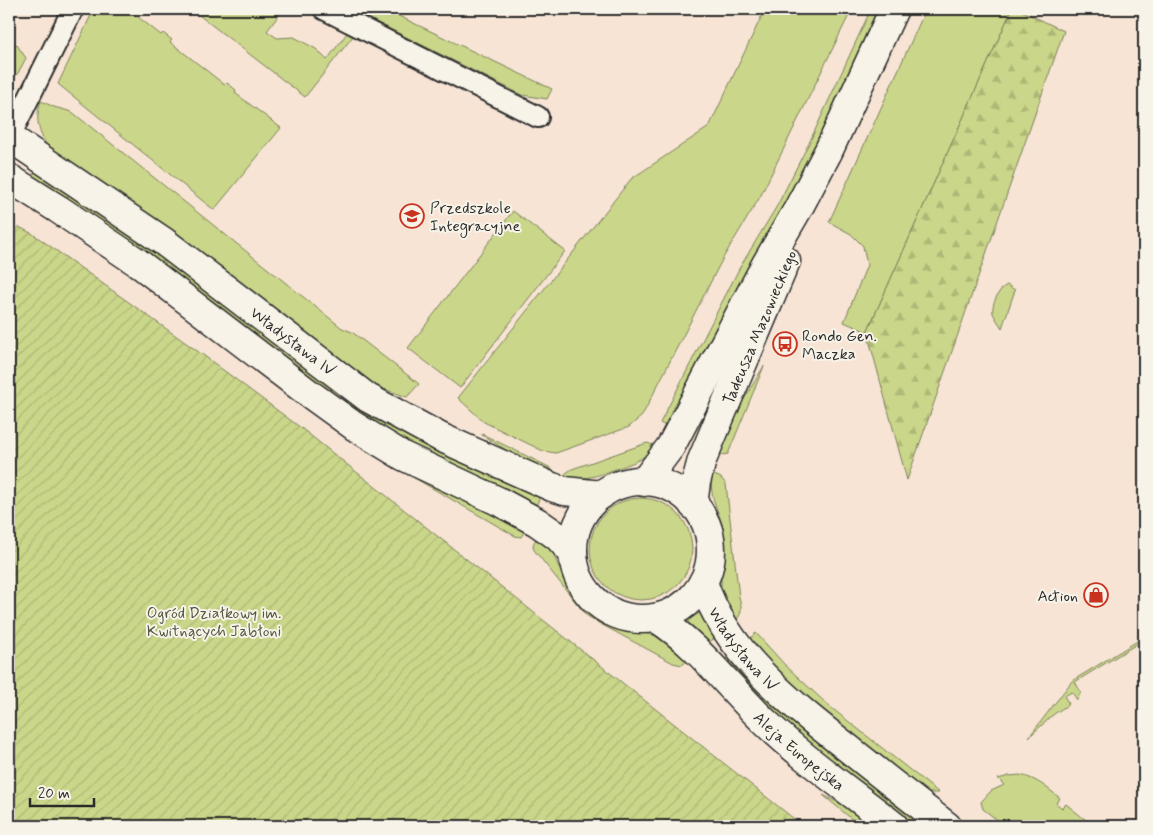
<svg xmlns="http://www.w3.org/2000/svg" width="1153" height="835" viewBox="0 0 1153 835" font-family="Mynerve,sans-serif">
	<defs>
		<pattern id="forest-firs" width="22" height="20" patternUnits="userSpaceOnUse" patternTransform="scale(1.25)"><rect width="22" height="20" fill="#cad689"/><path d="M5 1l3.5 6h-7zM16 11l3.5 6h-7z" fill="#aeb876"/></pattern>
		<pattern id="garden-furrows" width="10" height="10" patternUnits="userSpaceOnUse" patternTransform="scale(1.25)"><rect width="10" height="10" fill="#cad689"/><path d="M-1 1l2-2M0 10L10 0M9 11l2-2" fill="none" stroke="#aeb876"/></pattern>
	</defs>
	<rect width="100%" height="100%" fill="#f7e4d5"/>
	<filter id="ink" filterUnits="userSpaceOnUse"><feTurbulence type="fractalNoise" baseFrequency=".02" numOctaves="2"/><feDisplacementMap in="SourceGraphic" scale="10" xChannelSelector="R" yChannelSelector="G"/><feConvolveMatrix kernelMatrix="1 2 1 2 8 2 1 2 1" color-interpolation-filters="sRGB"/></filter>
	<g filter="url(#ink)">
		<g fill="#cad689" stroke="#7a805a">
			<path d="M94,9H128L161,35L163,33L172,40L170,42L225,85L227,83L236,90L235,93L281,128L214,210L58,84Z"/>
			<path d="M191,9H267L279,15L267,31L277,38L294,37L316,49L327,60L347,33L354,35L305,97Z"/>
			<path d="M350,9H384L552,89L547,99L522,95Z"/>
			<path d="M765,9H852L760,197L723,258L642,416L629,427L556,453L543,451L484,422L458,398L631,179L709,127Z"/>
			<path d="M871,9H882L818,145L668,427L660,423L740,267L777,206L810,141Z"/>
			<path d="M926,9H1012L867,332L844,322L867,265L863,246L851,234L829,222Z"/>
			<path d="M9,38L17,45L26,58L18,73L12,80L9,78Z"/>
			<path d="M41,101L54,107L72,112L342,328L352,332L419,384L407,397L364,382L50,150C39,135 34,119 41,101Z"/>
			<path d="M36,170L541,495L535,508L393,437L31,178Z"/>
			<path d="M513,211L565,251L460,388L408,348Z"/>
			<path d="M1007,285L1015,290L1002,328C999,323 995,318 993,313C991,305 999,288 1007,285Z"/>
			<path d="M764,366L728,454L722,455L718,453L732,419Z"/>
			<path d="M482,434L551,468L552,473L532,466L482,435Z"/>
			<path d="M647,443L656,446C642,461 632,463 613,470C592,478 586,479 564,477L566,473L572,469Z"/>
			<path d="M392,465L526,529L521,537L515,536Z"/>
			<path d="M712,474L721,478L726,484L739,597C742,607 743,615 734,622C730,612 725,602 722,593C718,575 727,556 725,538C722,513 708,501 712,474Z"/>
			<circle cx="641" cy="549" r="51"/>
			<path d="M537,536L553,553L568,590L586,612L603,624L618,629L659,636L690,659L682,665L673,663L595,621L586,615L534,550L533,545Z"/>
			<path d="M702,613L716,637L707,644L687,624C688,620 697,613 702,613Z"/>
			<path d="M756,633L785,665L829,706L939,793H929L919,790L789,684L748,640Z"/>
			<path d="M1139,640L1140,642L1075,682L1081,692L1077,700L1072,692L1064,696L1069,704L1054,714L1029,737L1072,681Z"/>
			<path d="M728,656L760,691L785,715L924,826H914L782,721L724,660Z"/>
			<path d="M1020,775C1036,778 1047,788 1060,798L1056,803L1062,808L1066,804L1087,821L1083,826H1005L983,809L981,802L991,791L1004,785L998,779L1009,776Z"/>
			<path d="M823,795L849,808L871,826H860Z"/>
		</g>
		<path fill="url(#forest-firs)" stroke="#7a805a" d="M1012,9H1018L1064,31L907,480L867,332Z"/>
		<path fill="url(#garden-furrows)" stroke="#7a805a" d="M19,227L33,234L203,355L301,428L803,826H9V232Z"/>
		<g fill="none" stroke-linecap="round" stroke-linejoin="round">
			<g stroke="#2b2b2b" stroke-width="24">
				<g id="minor">
					<path d="M324,9L538,117"/>
					<path d="M9,138L73,9"/>
				</g>
			</g>
			<g stroke="#2b2b2b" stroke-width="31">
				<g id="secondary">
					<path id="s1" d="M9,137L163,241L368,398L440,437L552,487L565,491L601,495"/>
					<path d="M9,178L58,209L137,262L307,392L354,426L403,456L498,501L537,522L557,536L573,553"/>
					<circle cx="642" cy="550" r="69"/>
					<path d="M644,482L671,446L766,264L798,209L829,150L894,9"/>
					<path d="M693,505L696,482L702,460L786,261"/>
					<path id="s2" d="M703,582C727,656 796,707 854,753C885,778 916,802 947,826"/>
					<path id="s3" d="M656,618C699,645 729,688 766,723C806,761 851,792 894,826"/>
				</g>
			</g>
			<use href="#minor" stroke="#f7f3e8" stroke-width="20"/>
			<use href="#secondary" stroke="#f7f3e8" stroke-width="28"/>
		</g>
	</g>
	<defs>
		<g id="school-ring" transform="scale(1.25)"><circle r="9.5" fill="#f7f3e8" stroke="#c8321e" stroke-width="1.5"/><path d="M0-5L7-2L0 1L-7-2ZM-4 1L0 2.5L4 1V4Q0 6-4 4Z" fill="#c8321e"/></g>
		<g id="bus-ring" transform="scale(1.25)"><circle r="9.5" fill="#f7f3e8" stroke="#c8321e" stroke-width="1.5"/><path d="M-5-6H5V4H4V6H2V4H-2V6H-4V4H-5ZM-3.5-4V0h7V-4ZM-3.5 1.2v1.5H-2V1.2ZM2 1.2v1.5H3.5V1.2Z" fill="#c8321e"/></g>
		<g id="shop-ring" transform="scale(1.25)"><circle r="9.5" fill="#f7f3e8" stroke="#c8321e" stroke-width="1.5"/><path d="M-5-2.5h2.3a2.7 3.5 0 0 1 5.4 0H5L5.5 6h-11ZM-1.5-2.5h3a1.5 2.3 0 0 0-3 0Z" fill="#c8321e"/></g>
	</defs>
	<g fill-rule="evenodd">
		<use href="#school-ring" x="412" y="216"/>
		<use href="#bus-ring" x="785" y="344"/>
		<use href="#shop-ring" x="1096" y="595"/>
	</g>
	<g text-anchor="middle" stroke-width="4" stroke-linejoin="round" paint-order="stroke">
		<g font-size="16" fill="#2b2b2b" stroke="#f7f3e8" text-anchor="start">
			<text x="430" y="213">Przedszkole<tspan x="430" dy="18">Integracyjne</tspan></text>
			<text x="802" y="341">Rondo Gen.<tspan x="802" dy="18">Maczka</tspan></text>
			<text x="1078" y="601" text-anchor="end">Action</text>
		</g>
		<g font-size="16" fill="#2b2b2b" stroke="#f7f3e8">
			<text transform="translate(759 327) rotate(-67)" y="6">Tadeusza Mazowieckiego</text>
			<text dy="6" stroke="none"><textPath href="#s1" startOffset="350">Władysława IV</textPath></text>
			<text dy="6" stroke="none"><textPath href="#s2" startOffset="79">Władysława IV</textPath></text>
			<text dy="6" stroke="none"><textPath href="#s3" startOffset="196">Aleja Europejska</textPath></text>
		</g>
		<g font-size="16" fill="#535642" stroke="#f7f3e8">
			<text x="214" y="618">Ogród Działkowy im.<tspan x="214" dy="18">Kwitnących Jabłoni</tspan></text>
		</g>
	</g>
	<rect width="1153" height="835" fill="none" stroke="#f7f3e8" stroke-width="30"/>
	<rect x="15" y="15" width="1123" height="805" fill="none" stroke="#2b2b2b" stroke-width="2" filter="url(#ink)"/>
	<path d="M30 798v8h64v-8" fill="none" stroke="#2b2b2b" stroke-width="2.5"/>
	<text x="38" y="798" font-size="15" fill="#2b2b2b" stroke="#f7f3e8" stroke-width="4" paint-order="stroke">20 m</text>
</svg>
